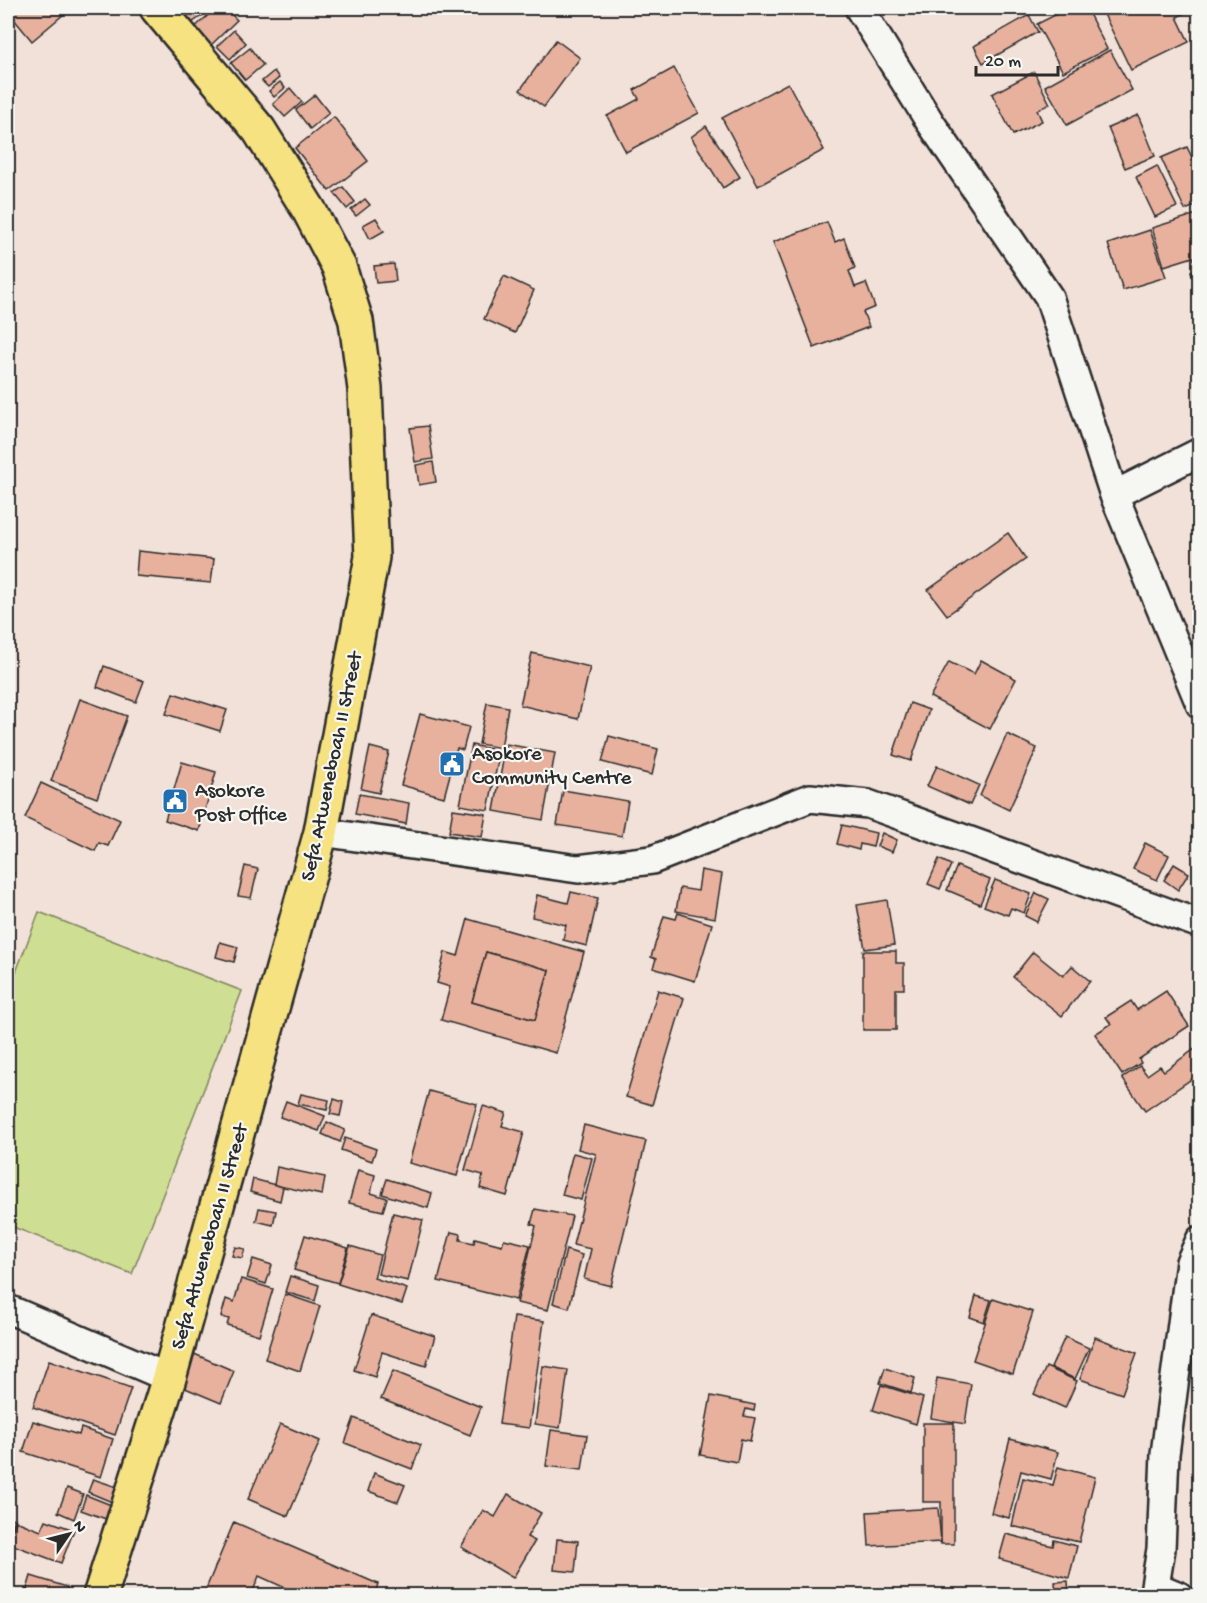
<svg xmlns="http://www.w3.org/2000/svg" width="1207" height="1603" viewBox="0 0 1207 1603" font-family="'Gochi Hand',sans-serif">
	<rect width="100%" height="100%" fill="#f2e1d9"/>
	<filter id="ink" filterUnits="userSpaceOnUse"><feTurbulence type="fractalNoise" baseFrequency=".0167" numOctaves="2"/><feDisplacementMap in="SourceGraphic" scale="12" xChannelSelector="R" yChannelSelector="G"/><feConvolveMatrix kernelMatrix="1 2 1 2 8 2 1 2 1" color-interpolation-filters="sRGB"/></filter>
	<g filter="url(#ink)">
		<path fill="#cede92" stroke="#7c845e" stroke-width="1.5" d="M39,912L242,991L132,1274L8,1225V993Z"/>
		<g fill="#e8b19e" stroke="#2b2b2b" stroke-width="1.5" fill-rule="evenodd">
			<path d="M8,8H71L32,41L8,12Z"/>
			<path d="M178,8H213L183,29Z"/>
			<path d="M216,8H225L237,20L210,46L193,29Z"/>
			<path d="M1069,8H1086L1107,49L1063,72L1037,24Z"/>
			<path d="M1101,8H1183L1185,13L1177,17L1189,42L1131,70Z"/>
			<path d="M1029,15L1038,32L983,63L974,46Z"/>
			<path d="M234,30L246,43L230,59L217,46Z"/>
			<path d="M556,40L580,58L544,107L520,90Z"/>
			<path d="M250,48L263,65L245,80L231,63Z"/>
			<path d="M1110,50L1132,90L1067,125L1045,86Z"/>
			<path d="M674,68L699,113L626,152L607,116L639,99L634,90Z"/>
			<path d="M274,71L279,78L268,87L262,81Z"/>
			<path d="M1034,72L1050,104L1037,110L1042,121L1013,135L992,94Z"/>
			<path d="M280,82L285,88L274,97L269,91Z"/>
			<path d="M788,83L824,150L758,186L722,118Z"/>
			<path d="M290,88L302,102L285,117L273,104Z"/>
			<path d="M315,95L329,113L310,129L296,110Z"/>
			<path d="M1138,115L1155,156L1125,168L1108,128Z"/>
			<path d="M334,117L368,161L329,191L295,148Z"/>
			<path d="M706,126L740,177L723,188L691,137Z"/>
			<path d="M1200,143V159L1193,146Z"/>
			<path d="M1187,147L1200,174V204L1185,210L1161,158Z"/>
			<path d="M1157,166L1177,207L1155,217L1136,177Z"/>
			<path d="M343,187L355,202L347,209L334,193Z"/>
			<path d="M365,199L370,205L356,216L351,210Z"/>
			<path d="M1200,213V267L1197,268L1193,257L1164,266L1152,228Z"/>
			<path d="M376,218L384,231L370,239L363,225Z"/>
			<path d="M827,222L835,242L844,238L855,268L849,271L855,287L866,283L875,307L863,312L869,327L814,348L773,242Z"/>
			<path d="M1150,230L1166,277L1123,290L1108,244Z"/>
			<path d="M394,264L396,281L376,283L374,266Z"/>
			<path d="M1200,269V297L1191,271Z"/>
			<path d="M504,276L534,290L515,333L484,319Z"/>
			<path d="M428,426L433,459L415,462L410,428Z"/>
			<path d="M433,462L436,482L419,485L416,465Z"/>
			<path d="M1008,533L1026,559L947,615L928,590Z"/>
			<path d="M138,551L214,559L211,583L136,576Z"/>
			<path d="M532,653L590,667L578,719L520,705Z"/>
			<path d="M981,660L1016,679L990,729L930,697L949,662L974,674Z"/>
			<path d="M104,666L144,681L136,702L97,687Z"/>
			<path d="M173,693L227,710L220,731L166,714Z"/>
			<path d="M80,699L127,716L97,798L51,781Z"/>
			<path d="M487,703L508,707L501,748L479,744Z"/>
			<path d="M910,703L929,710L911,761L893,755Z"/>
			<path d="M420,714L469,727L463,750L457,748L444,797L401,785Z"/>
			<path d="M1007,734L1037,748L1009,810L980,796Z"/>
			<path d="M609,736L658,749L652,775L602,762Z"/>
			<path d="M506,744L555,753L543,820L494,811Z"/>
			<path d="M472,745L500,751L488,810L460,805Z"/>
			<path d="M370,747L389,752L379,793L361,789Z"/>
			<path d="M182,762L216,772L199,831L165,820Z"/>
			<path d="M937,766L979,785L970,805L927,786Z"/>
			<path d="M41,783L120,820L108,846L99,843L95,851L25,818Z"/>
			<path d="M563,790L628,801L622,836L557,825Z"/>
			<path d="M359,794L409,803L406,824L355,814Z"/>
			<path d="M453,809L486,814L482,837L449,832Z"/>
			<path d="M842,825L876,833L873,847L860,844L859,850L837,844Z"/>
			<path d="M882,833L897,840L892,852L877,846Z"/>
			<path d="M1145,843L1169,855L1157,880L1133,869Z"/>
			<path d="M939,859L951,865L940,889L928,884Z"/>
			<path d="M1174,864L1189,873L1178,890L1164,880Z"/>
			<path d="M245,866L258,869L251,898L238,896Z"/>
			<path d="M957,866L990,880L980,904L947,890Z"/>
			<path d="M8,870L14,873L8,889Z"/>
			<path d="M701,870L722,874L715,918L676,911L680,888L698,891Z"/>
			<path d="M995,880L1031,894L1024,913L1011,908L1008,915L984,906Z"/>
			<path d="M571,892L598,898L587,946L563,940L566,925L532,917L537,895L568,903Z"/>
			<path d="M1036,893L1049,899L1037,922L1025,916Z"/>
			<path d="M887,900L894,945L865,949L857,905Z"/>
			<path d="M678,913L712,924L695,981L653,968L656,959L651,957L664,916L676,919Z"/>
			<path d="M468,919L584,952L556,1053L441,1020L450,987L437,983L445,952L458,956ZM486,952L549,970L535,1020L472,1002Z"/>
			<path d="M220,942L238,947L234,962L216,957Z"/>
			<path d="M863,951H896V963H904V989H896V1030H863Z"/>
			<path d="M486,952L549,970L535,1020L472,1002Z"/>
			<path d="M1033,952L1063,976L1072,966L1090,981L1062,1016L1013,977Z"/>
			<path d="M658,990L684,998L652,1105L626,1097Z"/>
			<path d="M1166,991L1189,1026L1139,1059L1141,1063L1122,1075L1095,1034L1111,1024L1106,1017L1131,1001L1137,1010Z"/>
			<path d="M1199,1046L1200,1073L1145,1111L1122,1078L1140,1066L1147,1075L1160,1066L1164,1071Z"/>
			<path d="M429,1091L477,1104L457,1176L409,1163Z"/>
			<path d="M301,1094L329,1100L327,1110L298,1104Z"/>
			<path d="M334,1099L343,1102L340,1116L330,1114Z"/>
			<path d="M286,1101L325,1116L319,1131L280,1117Z"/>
			<path d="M483,1106L506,1113L502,1126L524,1132L507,1196L480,1188L483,1175L465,1170Z"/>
			<path d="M327,1122L345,1130L340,1142L322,1134Z"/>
			<path d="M584,1125L646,1141L611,1286L584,1279L591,1249L573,1245L596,1154L578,1149Z"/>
			<path d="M345,1138L376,1149L372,1161L341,1150Z"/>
			<path d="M573,1153L592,1158L581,1200L562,1195Z"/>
			<path d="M277,1167L325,1177L322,1195L274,1185Z"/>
			<path d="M358,1170L375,1175L371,1193L387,1198L383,1211L349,1203Z"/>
			<path d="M253,1179L283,1187L280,1201L250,1192Z"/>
			<path d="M387,1179L432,1193L428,1208L382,1194Z"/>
			<path d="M259,1208L276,1211L273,1225L256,1221Z"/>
			<path d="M535,1209L572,1216L548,1310L517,1303L536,1226L531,1224Z"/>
			<path d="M393,1213L423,1220L408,1281L378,1274Z"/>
			<path d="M451,1232L461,1234L460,1240L474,1243L475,1238L502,1245L504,1239L530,1245L516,1300L438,1281Z"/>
			<path d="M305,1235L348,1248L338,1283L294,1270Z"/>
			<path d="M350,1246L380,1255L374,1278L407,1289L402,1304L338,1284Z"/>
			<path d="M235,1247L245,1249L242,1258L232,1256Z"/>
			<path d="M566,1250L582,1255L569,1308L553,1303Z"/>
			<path d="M253,1259L272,1265L266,1284L247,1278Z"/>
			<path d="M290,1276L319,1285L315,1301L285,1292Z"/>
			<path d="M241,1279L273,1289L259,1335L227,1325L229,1319L221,1317L226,1299L234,1302Z"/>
			<path d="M285,1294L320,1306L300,1371L265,1359Z"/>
			<path d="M976,1296L991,1300L984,1322L970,1317Z"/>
			<path d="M993,1299L1033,1312L1013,1374L973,1360Z"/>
			<path d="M371,1315L435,1336L426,1366L382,1352L375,1377L354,1370Z"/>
			<path d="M514,1317L544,1321L529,1428L499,1424Z"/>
			<path d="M1065,1337L1089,1348L1075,1379L1051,1368Z"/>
			<path d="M1095,1337L1137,1353L1122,1394L1080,1379Z"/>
			<path d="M192,1353L234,1371L221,1403L178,1385Z"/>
			<path d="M49,1360L131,1388L115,1435L33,1407Z"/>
			<path d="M543,1366L568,1370L560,1428L535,1424Z"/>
			<path d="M1046,1367L1077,1381L1065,1408L1034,1394Z"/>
			<path d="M885,1368L915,1378L911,1393L880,1383Z"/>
			<path d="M393,1371L481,1407L470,1435L381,1399Z"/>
			<path d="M937,1378L971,1384L965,1424L931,1418Z"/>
			<path d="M881,1385L923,1398L916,1424L873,1410Z"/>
			<path d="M711,1396L755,1405L754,1411L746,1409L744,1416L755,1418L750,1441L741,1439L737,1462L700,1455Z"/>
			<path d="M354,1418L421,1445L412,1469L345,1443Z"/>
			<path d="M33,1421L79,1435L81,1428L113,1439L101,1477L23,1452Z"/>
			<path d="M923,1423H954V1544H941V1502H923Z"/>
			<path d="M280,1424L320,1441L288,1516L248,1499Z"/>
			<path d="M551,1430L587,1435L582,1470L546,1466Z"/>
			<path d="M1010,1439L1058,1452L1051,1479L1021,1471L1009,1518L991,1513Z"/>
			<path d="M1058,1467L1095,1477L1079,1542L1012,1526L1023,1478L1053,1485Z"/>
			<path d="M374,1473L405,1485L398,1502L368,1491Z"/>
			<path d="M93,1479L117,1487L112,1502L88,1492Z"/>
			<path d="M67,1488L83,1494L74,1519L58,1512Z"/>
			<path d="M508,1494L541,1513L527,1537L535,1541L513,1578L461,1547L483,1510L495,1517Z"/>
			<path d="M86,1495L111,1505L106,1519L81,1510Z"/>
			<path d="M938,1508L941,1542L869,1546L867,1512Z"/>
			<path d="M8,1517L15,1519L8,1540Z"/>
			<path d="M46,1520L74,1530L61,1563L8,1543L16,1521L41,1531Z"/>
			<path d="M234,1522L378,1584L374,1596H303L259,1576L251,1596H203Z"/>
			<path d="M1006,1534L1053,1546L1054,1540L1077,1546L1069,1578L999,1559Z"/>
			<path d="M557,1539L578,1541L575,1572L554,1570Z"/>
			<path d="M31,1576L67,1587L65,1596H25Z"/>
			<path d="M1068,1581L1069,1596H1056L1055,1582Z"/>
			<path d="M1014,1589L1015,1596H975V1593Z"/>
		</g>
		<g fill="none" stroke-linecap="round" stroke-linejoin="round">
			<g stroke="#2b2b2b" stroke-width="32">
				<g id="street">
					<path d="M859,8L930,122L1049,297L1114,495L1200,704"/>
					<path d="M1114,495L1200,452"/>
					<path d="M321,832L578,869L652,860L810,798L868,804L1200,924"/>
					<path d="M8,1309L169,1378"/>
					<path d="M1179,1596L1155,1586L1161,1549L1165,1454L1190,1262L1200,1240"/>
				</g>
			</g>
			<g stroke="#2b2b2b" stroke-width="38">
				<path id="primary" d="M100,1596L169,1378L321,832L372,557L365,389L356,321L339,267L309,210L259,130L157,8"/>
			</g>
			<use href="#street" stroke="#f6f6f2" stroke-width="27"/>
			<use href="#primary" stroke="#f6e281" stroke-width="33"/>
		</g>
	</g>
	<defs>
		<g id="civic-square" transform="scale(1.35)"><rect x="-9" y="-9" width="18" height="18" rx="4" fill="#1f6fb2" stroke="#f6f6f2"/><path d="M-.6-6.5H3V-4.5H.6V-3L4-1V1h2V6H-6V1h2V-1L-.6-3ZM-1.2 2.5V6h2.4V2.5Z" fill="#fff"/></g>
	</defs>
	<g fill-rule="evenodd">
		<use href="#civic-square" x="452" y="764"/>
		<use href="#civic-square" x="175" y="801"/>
	</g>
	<g text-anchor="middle" stroke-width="4.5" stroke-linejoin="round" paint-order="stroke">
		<g font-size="21" fill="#2b2b2b" stroke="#f6f6f2" text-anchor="start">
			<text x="472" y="759">Asokore<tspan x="472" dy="24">Community Centre</tspan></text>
			<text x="195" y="796">Asokore<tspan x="195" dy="24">Post Office</tspan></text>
		</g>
		<g font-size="21" fill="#2b2b2b" stroke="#f6f6f2">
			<text transform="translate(330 766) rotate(-78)" y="7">Sefa Atweneboah II Street</text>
			<text transform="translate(208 1236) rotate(-74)" y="7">Sefa Atweneboah II Street</text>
		</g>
	</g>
	<rect width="1207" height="1603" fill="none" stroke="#f6f6f2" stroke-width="30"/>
	<rect x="15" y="15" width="1177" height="1573" fill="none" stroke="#2b2b2b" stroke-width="2" filter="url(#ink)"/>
	<g transform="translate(69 1534) rotate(55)" stroke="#f6f6f2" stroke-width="4.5" paint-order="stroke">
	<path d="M0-4.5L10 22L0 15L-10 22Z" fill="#2b2b2b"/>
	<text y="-9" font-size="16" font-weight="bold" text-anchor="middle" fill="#2b2b2b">N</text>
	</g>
	<path d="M976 66v9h82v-9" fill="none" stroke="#2b2b2b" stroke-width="3"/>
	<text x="985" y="66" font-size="18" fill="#2b2b2b" stroke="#f6f6f2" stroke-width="4.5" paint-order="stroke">20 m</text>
</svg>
